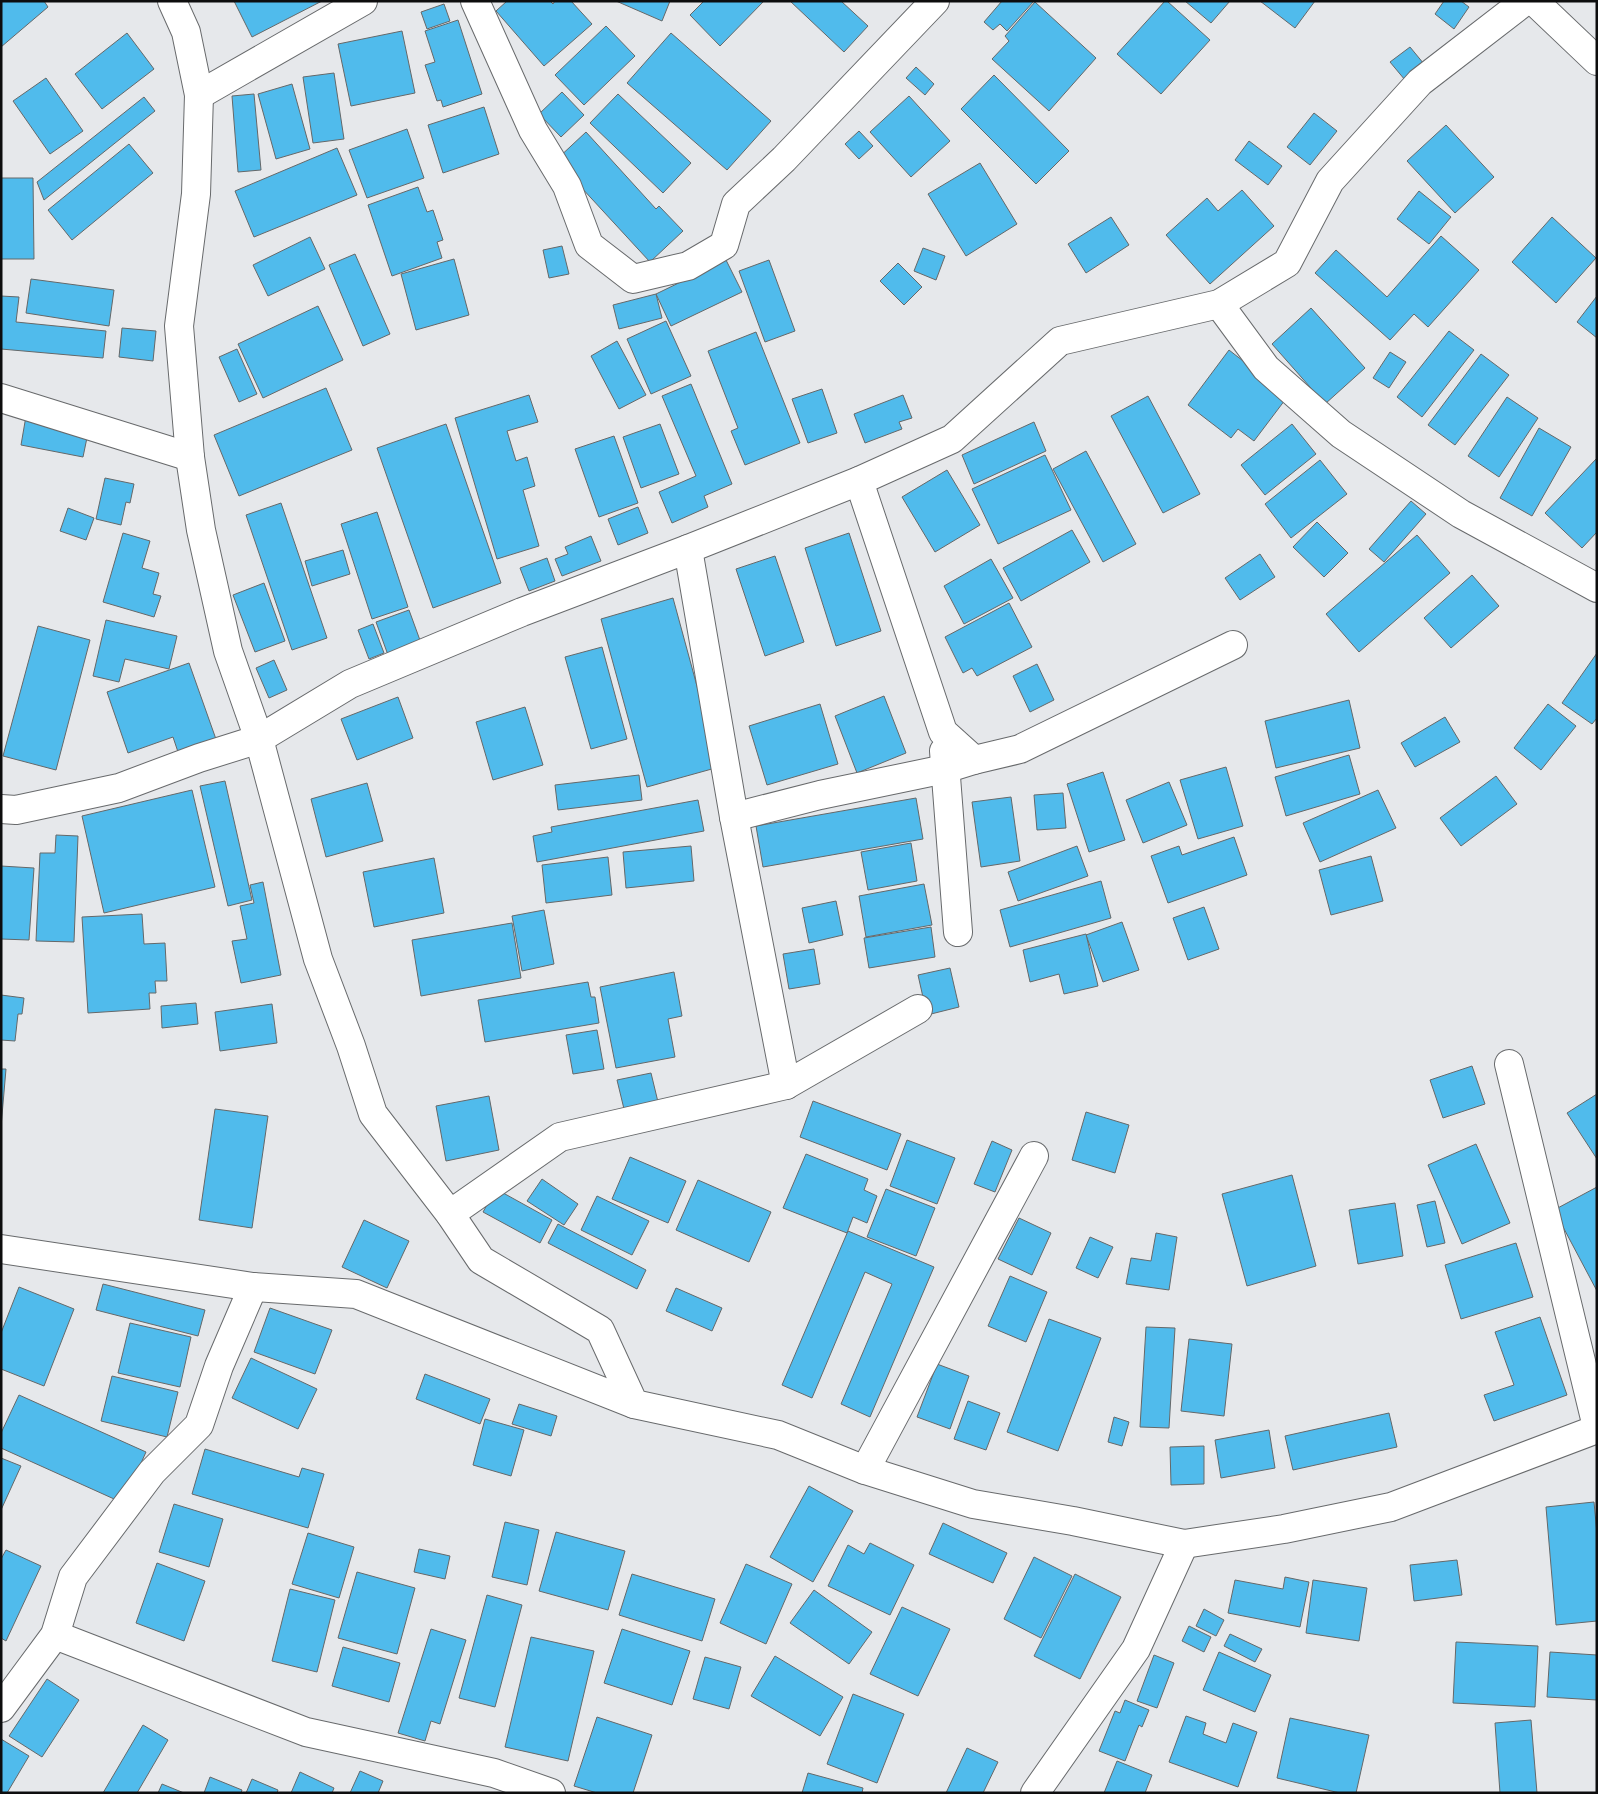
<svg xmlns="http://www.w3.org/2000/svg" width="1598" height="1794" viewBox="0 0 1598 1794" font-family="'Golos Text',sans-serif">
	<rect width="100%" height="100%" fill="#e6e8eb"/>
	<g fill="#50bbec" stroke="#656869">
		<path d="M1,1H44L48,7L1,47Z"/>
		<path d="M234,1H322L252,37Z"/>
		<path d="M507,1H550L553,4L555,1H571L592,24L544,66L496,11Z"/>
		<path d="M616,1H670L662,21Z"/>
		<path d="M704,1H764L720,46L690,15Z"/>
		<path d="M790,1H841L868,26L844,52Z"/>
		<path d="M1002,1H1034L1007,31L1000,24L993,30L984,22Z"/>
		<path d="M1165,1H1167L1210,40L1161,94L1117,54Z"/>
		<path d="M1185,1H1230L1211,23Z"/>
		<path d="M1260,1H1315L1295,28Z"/>
		<path d="M1444,1H1461L1469,7L1454,29L1435,14Z"/>
		<path d="M1035,2L1096,58L1049,111L992,59L1009,41L1005,36Z"/>
		<path d="M444,4L450,21L427,29L421,12Z"/>
		<path d="M458,20L482,94L443,107L441,100L437,101L425,65L435,62L425,31Z"/>
		<path d="M606,26L635,56L584,105L555,75Z"/>
		<path d="M402,31L415,93L351,106L338,44Z"/>
		<path d="M127,33L154,69L102,109L75,74Z"/>
		<path d="M671,33L771,121L727,170L627,83Z"/>
		<path d="M1410,47L1424,64L1405,80L1390,62Z"/>
		<path d="M916,67L934,84L925,95L906,78Z"/>
		<path d="M334,73L344,139L313,143L303,77Z"/>
		<path d="M994,75L1069,151L1036,184L961,109Z"/>
		<path d="M46,78L83,131L50,154L13,101Z"/>
		<path d="M292,84L310,149L276,159L258,94Z"/>
		<path d="M562,92L584,115L561,137L539,114Z"/>
		<path d="M254,94L261,170L238,172L232,96Z"/>
		<path d="M618,94L691,163L663,193L590,123Z"/>
		<path d="M909,96L950,141L911,177L870,132Z"/>
		<path d="M144,97L155,111L44,200L37,182Z"/>
		<path d="M484,107L499,154L443,173L428,125Z"/>
		<path d="M1314,113L1337,131L1310,165L1287,147Z"/>
		<path d="M1446,125L1494,177L1455,213L1407,161Z"/>
		<path d="M407,129L424,178L367,198L349,150Z"/>
		<path d="M859,131L873,146L859,159L845,144Z"/>
		<path d="M586,132L656,209L659,206L683,231L650,262L556,160Z"/>
		<path d="M1249,141L1282,166L1268,185L1235,160Z"/>
		<path d="M129,144L153,173L72,240L48,210Z"/>
		<path d="M337,148L357,195L254,237L235,191Z"/>
		<path d="M980,163L1017,224L966,256L928,194Z"/>
		<path d="M1,178H33L34,259H1Z"/>
		<path d="M418,187L427,212L433,210L443,240L437,242L442,258L392,276L368,205Z"/>
		<path d="M1242,190L1274,226L1210,284L1166,235L1207,198L1218,211Z"/>
		<path d="M1419,191L1451,217L1429,244L1397,219Z"/>
		<path d="M1111,217L1129,245L1086,273L1068,244Z"/>
		<path d="M1552,217L1596,258L1556,303L1512,262Z"/>
		<path d="M1441,236L1479,270L1428,327L1414,314L1390,340L1315,273L1336,250L1387,297Z"/>
		<path d="M310,237L325,269L268,296L253,265Z"/>
		<path d="M562,246L569,274L549,278L543,250Z"/>
		<path d="M923,248L945,256L936,280L914,271Z"/>
		<path d="M355,254L390,334L363,346L329,265Z"/>
		<path d="M454,259L469,315L416,330L401,274Z"/>
		<path d="M726,260L742,292L671,326L656,294Z"/>
		<path d="M769,260L795,331L765,342L739,271Z"/>
		<path d="M898,263L922,287L904,305L880,281Z"/>
		<path d="M31,279L114,290L109,326L26,313Z"/>
		<path d="M656,294L662,318L619,329L613,305Z"/>
		<path d="M1,296L19,297L16,322L106,331L103,358L1,349Z"/>
		<path d="M1597,296V338L1577,322Z"/>
		<path d="M318,306L343,360L263,398L238,344Z"/>
		<path d="M1311,308L1365,368L1325,404L1272,344Z"/>
		<path d="M666,321L691,376L651,394L627,339Z"/>
		<path d="M122,328L156,331L153,361L119,357Z"/>
		<path d="M1449,331L1474,350L1422,417L1397,397Z"/>
		<path d="M756,332L800,443L745,465L731,431L738,428L708,351Z"/>
		<path d="M617,341L646,395L619,409L591,356Z"/>
		<path d="M237,349L257,394L239,402L219,357Z"/>
		<path d="M1229,350L1288,396L1254,441L1238,429L1231,438L1188,405Z"/>
		<path d="M1390,352L1406,362L1389,388L1373,378Z"/>
		<path d="M1481,354L1509,375L1455,445L1428,425Z"/>
		<path d="M691,384L732,484L704,496L708,507L672,523L659,492L696,476L662,396Z"/>
		<path d="M326,388L352,450L239,496L214,435Z"/>
		<path d="M822,389L837,433L808,443L792,399Z"/>
		<path d="M529,395L538,422L507,431L516,461L527,457L535,486L523,490L539,546L497,559L455,418Z"/>
		<path d="M903,395L912,418L899,422L902,429L865,443L854,414Z"/>
		<path d="M1148,396L1200,494L1163,513L1111,416Z"/>
		<path d="M1507,397L1538,418L1499,477L1468,456Z"/>
		<path d="M26,416L89,428L83,457L21,445Z"/>
		<path d="M1034,422L1046,451L974,484L962,455Z"/>
		<path d="M446,424L501,583L433,608L377,448Z"/>
		<path d="M660,424L679,474L641,488L623,437Z"/>
		<path d="M1292,424L1316,454L1265,495L1241,465Z"/>
		<path d="M1539,428L1571,447L1532,516L1500,498Z"/>
		<path d="M614,436L638,503L599,517L575,449Z"/>
		<path d="M1086,451L1136,544L1103,562L1053,469Z"/>
		<path d="M1045,455L1071,510L998,544L972,489Z"/>
		<path d="M1597,458V532L1582,548L1545,513Z"/>
		<path d="M1320,460L1347,494L1291,538L1265,504Z"/>
		<path d="M947,470L980,525L935,552L902,497Z"/>
		<path d="M105,478L134,484L130,503L126,502L121,525L96,519Z"/>
		<path d="M1411,501L1426,514L1384,562L1369,549Z"/>
		<path d="M281,503L327,638L292,650L246,515Z"/>
		<path d="M638,507L648,533L618,545L608,519Z"/>
		<path d="M68,508L94,518L86,540L60,531Z"/>
		<path d="M377,512L408,607L372,619L341,524Z"/>
		<path d="M1317,522L1348,553L1324,577L1293,547Z"/>
		<path d="M1072,530L1090,562L1021,601L1003,568Z"/>
		<path d="M123,533L150,541L142,568L159,573L153,594L161,596L154,617L103,602Z"/>
		<path d="M849,533L881,631L836,646L805,548Z"/>
		<path d="M1417,535L1450,573L1359,652L1326,614Z"/>
		<path d="M591,536L601,561L562,576L555,559L568,554L565,547Z"/>
		<path d="M343,550L350,574L312,586L305,561Z"/>
		<path d="M1260,554L1275,577L1240,600L1225,578Z"/>
		<path d="M775,556L804,642L765,656L736,569Z"/>
		<path d="M547,558L555,581L529,591L520,568Z"/>
		<path d="M991,559L1013,598L964,624L944,586Z"/>
		<path d="M1472,575L1499,606L1451,648L1424,618Z"/>
		<path d="M264,583L285,641L255,652L233,595Z"/>
		<path d="M673,598L719,767L647,787L601,619Z"/>
		<path d="M1009,603L1032,647L977,676L972,668L963,673L945,637Z"/>
		<path d="M409,610L421,643L388,655L376,622Z"/>
		<path d="M106,620L177,636L169,669L125,659L119,682L93,676Z"/>
		<path d="M373,624L384,653L369,659L358,630Z"/>
		<path d="M38,626L90,640L56,770L3,756Z"/>
		<path d="M602,647L627,739L591,749L565,657Z"/>
		<path d="M1597,653V718L1592,724L1562,703Z"/>
		<path d="M274,660L287,690L269,698L256,668Z"/>
		<path d="M189,663L217,742L179,755L173,737L128,753L107,692Z"/>
		<path d="M1037,664L1054,700L1030,712L1013,676Z"/>
		<path d="M884,696L906,753L857,773L835,716Z"/>
		<path d="M398,697L413,738L357,760L341,719Z"/>
		<path d="M1349,700L1360,748L1276,768L1265,721Z"/>
		<path d="M820,704L838,764L767,785L749,726Z"/>
		<path d="M1548,704L1576,726L1541,770L1514,748Z"/>
		<path d="M525,707L543,765L493,780L476,722Z"/>
		<path d="M1445,717L1460,742L1415,767L1401,743Z"/>
		<path d="M1349,755L1360,794L1286,816L1275,777Z"/>
		<path d="M1226,767L1243,826L1198,839L1180,780Z"/>
		<path d="M1103,772L1125,840L1089,852L1067,784Z"/>
		<path d="M639,775L642,800L558,810L555,785Z"/>
		<path d="M1496,776L1517,804L1461,846L1440,818Z"/>
		<path d="M225,781L252,900L228,906L200,786Z"/>
		<path d="M1169,782L1187,825L1143,843L1126,800Z"/>
		<path d="M367,783L383,841L326,857L311,799Z"/>
		<path d="M192,790L215,887L104,913L82,816Z"/>
		<path d="M1378,790L1396,828L1320,862L1303,823Z"/>
		<path d="M1063,793L1066,828L1037,830L1034,795Z"/>
		<path d="M1011,797L1020,861L981,867L972,802Z"/>
		<path d="M916,798L923,839L763,867L756,826Z"/>
		<path d="M698,800L704,831L537,862L533,836L552,832L551,827Z"/>
		<path d="M56,835L78,836L74,942L36,941L40,853H55Z"/>
		<path d="M1234,837L1247,875L1168,903L1151,856L1179,846L1182,855Z"/>
		<path d="M911,843L917,881L868,890L861,852Z"/>
		<path d="M691,846L694,881L626,888L623,852Z"/>
		<path d="M1077,846L1088,876L1018,901L1008,872Z"/>
		<path d="M1371,856L1383,901L1331,915L1319,870Z"/>
		<path d="M608,857L612,895L546,903L542,865Z"/>
		<path d="M434,858L444,913L374,927L363,872Z"/>
		<path d="M1,866L34,868L29,940L1,939Z"/>
		<path d="M1101,881L1111,918L1010,947L1000,910Z"/>
		<path d="M263,882L281,975L241,983L232,941L247,939L240,906L254,903L250,885Z"/>
		<path d="M924,884L932,925L866,937L859,896Z"/>
		<path d="M836,901L843,935L809,943L802,908Z"/>
		<path d="M1204,907L1219,949L1188,960L1173,918Z"/>
		<path d="M544,910L554,964L522,971L512,916Z"/>
		<path d="M142,914L144,944L165,943L167,981H155L156,993H149L150,1009L88,1013L82,917Z"/>
		<path d="M1122,922L1139,970L1103,982L1086,935Z"/>
		<path d="M512,923L521,978L421,996L412,940Z"/>
		<path d="M931,927L935,957L869,968L864,938Z"/>
		<path d="M1086,934L1098,986L1064,994L1059,974L1030,982L1023,950Z"/>
		<path d="M814,949L820,984L789,989L783,954Z"/>
		<path d="M950,968L959,1007L927,1015L918,975Z"/>
		<path d="M674,972L682,1016L668,1019L675,1057L616,1068L600,987Z"/>
		<path d="M588,982L591,997H595L599,1023L485,1042L478,1000Z"/>
		<path d="M1,995L24,998L22,1014H18L15,1041L1,1040Z"/>
		<path d="M196,1003L198,1024L162,1028L161,1006Z"/>
		<path d="M272,1004L277,1043L220,1051L215,1012Z"/>
		<path d="M597,1030L604,1069L573,1074L566,1035Z"/>
		<path d="M1472,1066L1485,1104L1443,1118L1430,1080Z"/>
		<path d="M1,1069H6L1,1127Z"/>
		<path d="M651,1073L658,1102L624,1109L617,1080Z"/>
		<path d="M1597,1094V1159L1567,1113Z"/>
		<path d="M489,1096L499,1150L446,1161L436,1106Z"/>
		<path d="M813,1101L901,1134L887,1170L800,1137Z"/>
		<path d="M215,1109L268,1116L252,1228L199,1220Z"/>
		<path d="M1086,1112L1129,1125L1115,1173L1072,1160Z"/>
		<path d="M907,1140L955,1158L937,1204L890,1186Z"/>
		<path d="M992,1141L1012,1150L995,1192L974,1184Z"/>
		<path d="M1476,1144L1510,1223L1462,1244L1428,1165Z"/>
		<path d="M806,1154L868,1179L864,1190L877,1196L867,1223L853,1217L847,1233L783,1208Z"/>
		<path d="M630,1157L686,1181L668,1223L612,1199Z"/>
		<path d="M1292,1175L1316,1266L1247,1286L1222,1194Z"/>
		<path d="M542,1179L578,1204L564,1225L527,1201Z"/>
		<path d="M698,1180L771,1212L749,1262L676,1230Z"/>
		<path d="M1597,1187V1291L1554,1210Z"/>
		<path d="M496,1189L552,1220L540,1243L483,1212Z"/>
		<path d="M886,1189L935,1208L916,1256L867,1237Z"/>
		<path d="M597,1196L649,1221L632,1255L581,1230Z"/>
		<path d="M1435,1201L1445,1243L1427,1247L1417,1205Z"/>
		<path d="M1395,1203L1403,1256L1358,1264L1349,1210Z"/>
		<path d="M1019,1218L1051,1233L1032,1275L998,1259Z"/>
		<path d="M364,1220L409,1241L387,1288L342,1267Z"/>
		<path d="M558,1224L646,1270L637,1289L548,1243Z"/>
		<path d="M848,1231L934,1267L870,1417L841,1404L892,1284L865,1272L812,1398L782,1385Z"/>
		<path d="M1156,1233L1177,1237L1169,1290L1126,1284L1131,1258L1151,1261Z"/>
		<path d="M1090,1237L1113,1247L1098,1278L1076,1268Z"/>
		<path d="M1516,1243L1533,1297L1461,1319L1445,1265Z"/>
		<path d="M1010,1276L1047,1292L1026,1342L988,1326Z"/>
		<path d="M103,1284L205,1310L198,1336L96,1310Z"/>
		<path d="M19,1287L74,1309L44,1386L1,1369V1333Z"/>
		<path d="M676,1288L722,1308L712,1331L666,1311Z"/>
		<path d="M270,1308L332,1330L315,1374L254,1352Z"/>
		<path d="M1540,1317L1567,1395L1494,1421L1484,1395L1514,1385L1495,1332Z"/>
		<path d="M1049,1319L1101,1338L1058,1451L1007,1432Z"/>
		<path d="M130,1323L191,1337L180,1387L118,1373Z"/>
		<path d="M1146,1327L1175,1328L1169,1428L1140,1427Z"/>
		<path d="M1189,1339L1232,1344L1224,1416L1181,1411Z"/>
		<path d="M251,1358L317,1389L298,1429L232,1398Z"/>
		<path d="M937,1364L969,1376L950,1429L917,1417Z"/>
		<path d="M425,1374L490,1399L480,1424L416,1399Z"/>
		<path d="M112,1376L178,1392L167,1437L101,1421Z"/>
		<path d="M19,1395L146,1452L123,1503L1,1448V1433Z"/>
		<path d="M968,1401L1000,1413L986,1450L954,1439Z"/>
		<path d="M519,1404L557,1416L551,1436L512,1424Z"/>
		<path d="M1389,1413L1397,1447L1293,1470L1285,1436Z"/>
		<path d="M1114,1417L1129,1422L1122,1446L1108,1442Z"/>
		<path d="M485,1419L524,1430L511,1476L473,1465Z"/>
		<path d="M1269,1430L1275,1468L1221,1478L1215,1440Z"/>
		<path d="M1204,1446V1484L1171,1485L1170,1447Z"/>
		<path d="M205,1449L299,1477L302,1468L324,1474L308,1528L192,1494Z"/>
		<path d="M1,1458L21,1466L1,1510Z"/>
		<path d="M809,1486L853,1511L813,1582L770,1557Z"/>
		<path d="M1594,1502L1597,1534V1621L1556,1625L1546,1507Z"/>
		<path d="M174,1504L223,1519L209,1567L159,1552Z"/>
		<path d="M505,1522L539,1530L527,1585L492,1577Z"/>
		<path d="M943,1523L1007,1553L993,1583L929,1554Z"/>
		<path d="M556,1532L625,1551L608,1610L539,1591Z"/>
		<path d="M308,1533L354,1547L339,1598L292,1584Z"/>
		<path d="M870,1543L914,1565L890,1615L828,1586L848,1545L864,1554Z"/>
		<path d="M419,1549L450,1556L445,1579L414,1572Z"/>
		<path d="M6,1550L41,1566L6,1641L1,1638V1559Z"/>
		<path d="M1034,1557L1072,1576L1041,1638L1004,1619Z"/>
		<path d="M1457,1560L1462,1595L1414,1601L1410,1565Z"/>
		<path d="M157,1563L205,1581L184,1641L136,1623Z"/>
		<path d="M746,1564L792,1584L766,1644L720,1623Z"/>
		<path d="M357,1572L415,1588L397,1654L338,1638Z"/>
		<path d="M632,1574L715,1599L702,1641L619,1615Z"/>
		<path d="M1075,1574L1121,1597L1080,1679L1034,1656Z"/>
		<path d="M1285,1577L1309,1582L1300,1627L1228,1613L1235,1580L1283,1589Z"/>
		<path d="M1313,1580L1367,1588L1359,1641L1306,1633Z"/>
		<path d="M290,1589L335,1600L317,1672L272,1661Z"/>
		<path d="M814,1590L872,1632L849,1664L790,1623Z"/>
		<path d="M487,1595L522,1605L495,1707L459,1698Z"/>
		<path d="M902,1607L950,1629L918,1696L870,1674Z"/>
		<path d="M1204,1609L1224,1620L1216,1636L1196,1626Z"/>
		<path d="M1189,1626L1211,1637L1204,1652L1182,1641Z"/>
		<path d="M431,1629L466,1640L440,1724L431,1721L425,1741L398,1733Z"/>
		<path d="M622,1629L690,1651L672,1705L604,1683Z"/>
		<path d="M1230,1634L1262,1649L1255,1662L1224,1646Z"/>
		<path d="M531,1637L594,1651L568,1761L505,1747Z"/>
		<path d="M1456,1642L1538,1646L1535,1707L1453,1703Z"/>
		<path d="M343,1647L400,1663L389,1702L332,1686Z"/>
		<path d="M1219,1652L1271,1675L1255,1712L1203,1690Z"/>
		<path d="M1550,1652L1597,1655V1700L1547,1697Z"/>
		<path d="M1154,1655L1174,1663L1157,1708L1137,1701Z"/>
		<path d="M775,1656L843,1697L820,1736L751,1696Z"/>
		<path d="M705,1657L741,1667L729,1709L693,1699Z"/>
		<path d="M47,1679L79,1700L42,1757L9,1736Z"/>
		<path d="M853,1694L904,1714L877,1783L827,1764Z"/>
		<path d="M1125,1700L1149,1710L1142,1727L1139,1725L1125,1761L1099,1751L1115,1711L1120,1713Z"/>
		<path d="M1186,1716L1206,1723L1203,1734L1226,1743L1233,1723L1257,1732L1238,1787L1169,1762Z"/>
		<path d="M597,1717L652,1735L633,1793H597L574,1786Z"/>
		<path d="M1290,1718L1369,1735L1356,1793H1340L1277,1778Z"/>
		<path d="M1531,1720L1537,1793H1500L1495,1723Z"/>
		<path d="M143,1725L168,1740L137,1793H103Z"/>
		<path d="M1,1739L29,1756L7,1793H1Z"/>
		<path d="M967,1748L998,1762L983,1793H946Z"/>
		<path d="M1117,1761L1152,1775L1145,1793H1104Z"/>
		<path d="M360,1771L383,1781L378,1793H350Z"/>
		<path d="M300,1772L334,1788L332,1793H291Z"/>
		<path d="M808,1773L863,1788L862,1793H802Z"/>
		<path d="M210,1777L242,1790L241,1793H204Z"/>
		<path d="M252,1779L278,1790L277,1793H246Z"/>
		<path d="M162,1784L184,1793H158Z"/>
	</g>
	<g fill="none" stroke-linecap="round" stroke-linejoin="round">
		<g stroke="#686a6c" stroke-width="30">
			<g id="minor">
				<path d="M172,1L186,32L199,95L196,194L179,326L190,457L201,530L228,651L259,739L318,959L351,1046L373,1114L450,1214L481,1260L600,1330L634,1404L778,1435L865,1470L973,1504L1073,1521L1184,1544L1284,1529L1391,1507L1597,1429"/>
				<path d="M475,1L533,130L567,186L589,245L633,279L688,266L724,245L736,204L784,159L935,1"/>
				<path d="M1534,1L1597,61"/>
				<path d="M199,95L363,1"/>
				<path d="M1219,304L1266,368L1341,434L1461,514L1597,588"/>
				<path d="M1,398L190,457"/>
				<path d="M859,481L943,732L974,760L1020,749L1233,645"/>
				<path d="M688,549L734,817L786,1085"/>
				<path d="M944,751L958,932"/>
				<path d="M1,809L16,810L119,788L199,758L259,739L350,684L522,612L688,549L859,481L952,439L1060,341L1219,304L1287,263L1330,181L1420,82L1525,1"/>
				<path d="M734,817L820,795L945,769L974,760"/>
				<path d="M1509,1064L1597,1427"/>
				<path d="M450,1214L560,1137L786,1085L918,1009"/>
				<path d="M1,1249L253,1287L356,1294L634,1404"/>
				<path d="M865,1470L1034,1156"/>
				<path d="M55,1635L306,1732L494,1773L551,1793"/>
				<path d="M1,1708L55,1635L73,1577L152,1472L199,1425L219,1366L253,1287"/>
				<path d="M1035,1793L1136,1649L1184,1544"/>
			</g>
		</g>
		<use href="#minor" stroke="#fff" stroke-width="28"/>
	</g>
	<rect width="1598" height="1794" fill="none" stroke="#0d0d0e" stroke-width="5"/>
</svg>
